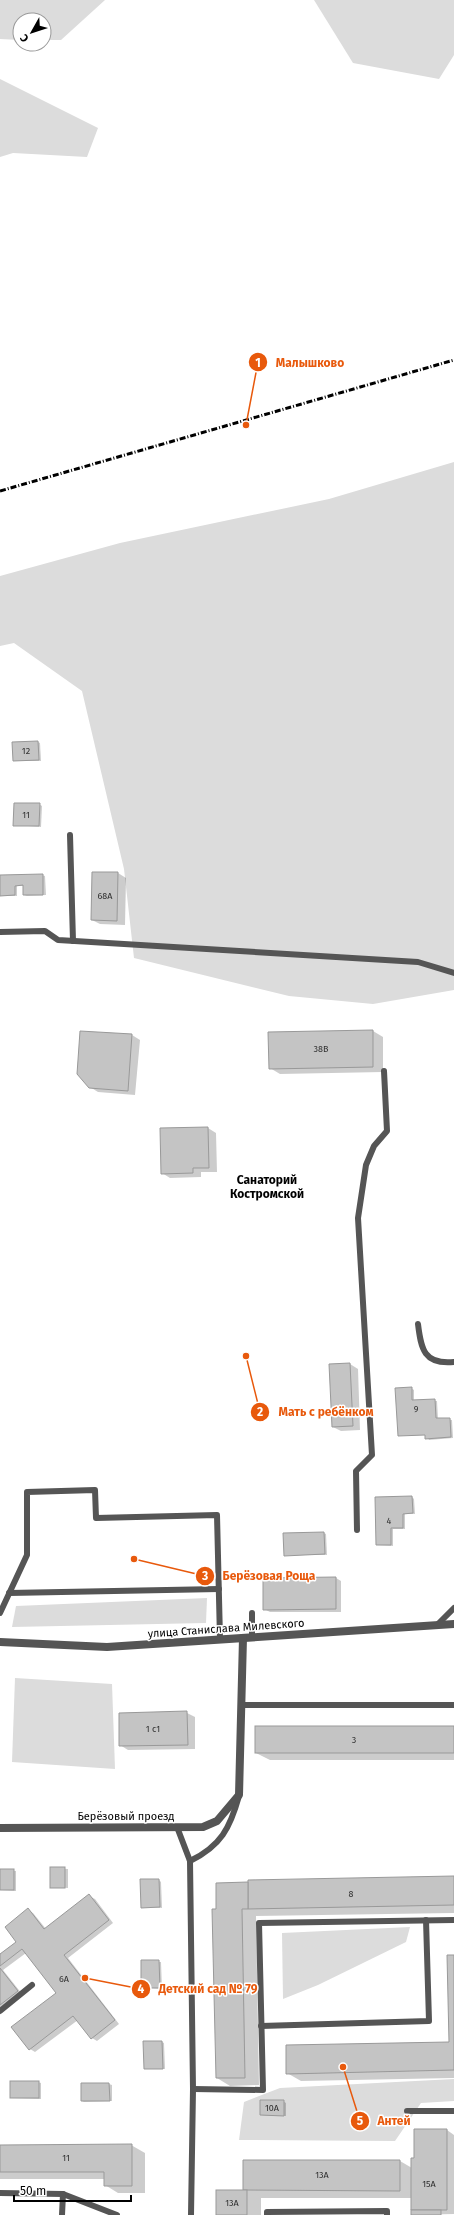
<svg xmlns="http://www.w3.org/2000/svg" width="454" height="2215" viewBox="0 0 454 2215" font-family="'Fira Sans',sans-serif">
	<rect width="100%" height="100%" fill="#fff"/>
	<g fill="#dcdcdc">
		<path d="M0,0H105L61,40H44V20H20V40L0,39Z"/>
		<path d="M314,0H454V55L439,79L353,63Z"/>
		<path d="M0,79L98,128L87,157L13,153L0,157Z"/>
		<path d="M454,462V990L373,1004L289,996L134,958L124,869L82,691L14,643L0,646V576L120,543L329,499Z"/>
		<path d="M207,1598L206,1623L12,1627L16,1606Z"/>
		<path d="M15,1678L112,1684L115,1769L12,1762Z"/>
		<path d="M410,1927L406,1942L318,1985L283,1999L282,1933Z"/>
		<path d="M454,2079V2101L421,2103L395,2141L239,2140L244,2102L280,2088Z"/>
	</g>
	<g fill="#0003">
		<path d="M38,742L40,743L41,761H14Z"/>
		<path d="M39,804L42,806L41,827L14,825Z"/>
		<path d="M93,873H118L126,878L125,925L100,924L92,920Z"/>
		<path d="M42,875L45,876L46,895L27,896L24,895V886H17V896H0V876Z"/>
		<path d="M373,1031L383,1037V1072L280,1074L270,1068Z"/>
		<path d="M132,1035L140,1040L135,1095L98,1092L90,1087Z"/>
		<path d="M208,1128L216,1133L217,1172H201V1177L170,1178L162,1173L161,1129Z"/>
		<path d="M350,1364L358,1369L360,1430L341,1431L333,1427Z"/>
		<path d="M411,1388L414,1390V1401H437L438,1419L452,1420L453,1438L429,1440L426,1435H399Z"/>
		<path d="M412,1497L414,1499L415,1514H405V1529H393V1546L377,1545Z"/>
		<path d="M324,1533L326,1534L327,1555H285L284,1534Z"/>
		<path d="M336,1578L341,1581V1612H270L264,1609Z"/>
		<path d="M187,1713L195,1717V1749L128,1750L120,1745Z"/>
		<path d="M454,1727V1760H270L256,1753Z"/>
		<path d="M51,1868L68,1869V1888L51,1887Z"/>
		<path d="M0,1870L16,1871V1891L0,1890Z"/>
		<path d="M454,1877V1913L256,1916L259,2085L230,2086L217,2078V1910Z"/>
		<path d="M159,1880L161,1882L162,1908L142,1907Z"/>
		<path d="M89,1896L95,1899L113,1923L68,1958L119,2024L97,2041L92,2038L78,2020L35,2052L30,2049L13,2027L57,1993L26,1953L3,1970L22,1994L0,2008V1956L18,1942L28,1910L33,1913L46,1929Z"/>
		<path d="M454,1956V2078L301,2081L287,2073L450,2043Z"/>
		<path d="M142,1961L161,1962L162,1989L142,1987Z"/>
		<path d="M162,2042L164,2043L165,2069L145,2068Z"/>
		<path d="M38,2082L41,2083V2099L11,2098Z"/>
		<path d="M82,2084H109L112,2085V2101L84,2102L82,2101Z"/>
		<path d="M283,2101L286,2103V2116L261,2115Z"/>
		<path d="M447,2130L454,2135V2214L412,2215V2198H261V2215H217L244,2191V2161H400L412,2168L415,2159Z"/>
		<path d="M131,2145L145,2153V2193H118L105,2185V2179H0V2146Z"/>
	</g>
	<g fill="#c4c4c4" stroke="#999">
		<path d="M38,741L39,760L13,761L12,742Z"/>
		<path d="M14,803H40L39,826H13Z"/>
		<path d="M92,872H118L117,921L91,920Z"/>
		<path d="M43,874V895H23V885L15,886V895L0,896V875Z"/>
		<path d="M373,1030V1067L269,1069L268,1032Z"/>
		<path d="M80,1031L132,1034L128,1091L89,1088L77,1074Z"/>
		<path d="M208,1127L209,1168H193V1173L161,1174L160,1128Z"/>
		<path d="M350,1363L353,1426L332,1427L329,1364Z"/>
		<path d="M412,1387V1400L435,1399L436,1418H450L451,1437L425,1439V1435L398,1436L395,1388Z"/>
		<path d="M412,1496L413,1513L403,1514V1528H391V1545H376L375,1497Z"/>
		<path d="M324,1532L325,1554L284,1556L283,1533Z"/>
		<path d="M336,1577V1609L263,1610V1578Z"/>
		<path d="M187,1711L188,1745L119,1746V1713Z"/>
		<rect x="255" y="1726" width="199" height="27"/>
		<rect x="50" y="1867" width="15" height="21"/>
		<rect x="0" y="1869" width="14" height="21"/>
		<path d="M454,1876V1905L248,1909V1880Z"/>
		<path d="M140,1879H159L160,1907L141,1908Z"/>
		<path d="M248,1882V1909H242L245,2078H216L212,1909H216V1883Z"/>
		<path d="M89,1894L109,1920L64,1955L115,2020L91,2039L73,2016L29,2050L11,2027L56,1993L22,1949L0,1966V1954L16,1942L5,1927L28,1908L44,1929Z"/>
		<path d="M447,1955H454V2070L286,2074V2045L449,2042Z"/>
		<path d="M141,1960H159L160,1988H141Z"/>
		<path d="M0,1968L18,1991L0,2005Z"/>
		<path d="M143,2041H162L163,2069H144Z"/>
		<rect x="10" y="2081" width="29" height="17"/>
		<path d="M81,2083H109L110,2101H81Z"/>
		<path d="M260,2100H284V2116L260,2115Z"/>
		<path d="M414,2129H447V2210H411V2158H414Z"/>
		<path d="M132,2144V2186H104V2172H0V2145Z"/>
		<path d="M243,2160H400V2191L243,2190Z"/>
		<rect x="216" y="2190" width="31" height="25"/>
		<rect x="411" y="2210" width="30" height="5"/>
	</g>
	<g fill="none" stroke-linecap="round" stroke-linejoin="round">
		<g stroke="#555" stroke-width="6">
			<path d="M70,835L73,941"/>
			<path d="M0,932L45,931L58,940L418,962L454,973"/>
			<path d="M418,1324C421,1349 424,1365 454,1362"/>
			<path d="M357,1530L356,1471L372,1455L358,1218L366,1165L374,1146L387,1131L384,1071"/>
			<path d="M9,1593L219,1589"/>
			<path d="M0,1613L27,1555V1492L95,1490L96,1518L217,1515L220,1639"/>
			<path d="M252,1613V1637"/>
			<path d="M437,1625L454,1608"/>
			<path d="M241,1705H454"/>
			<path d="M177,1827L190,1861L193,2089L191,2215"/>
			<path d="M190,1861C221,1846 230,1828 239,1796"/>
			<path d="M0,2011L32,1985"/>
			<path d="M261,2026L429,2021L426,1920"/>
			<path d="M193,2089L263,2090L259,1923L454,1920"/>
			<path d="M407,2111H454"/>
			<path d="M0,2193L63,2194L117,2215"/>
			<path d="M62,2215L63,2194"/>
			<path d="M267,2215V2212L387,2211V2215"/>
		</g>
		<g stroke="#555" stroke-width="8">
			<path d="M0,1642L107,1647L454,1624"/>
			<path d="M0,1828L203,1827L217,1821L239,1795L243,1638"/>
		</g>
		<path stroke="#000" stroke-width="3" stroke-dasharray="6 2 1 2" stroke-linecap="butt" d="M0,491L454,360"/>
	</g>
	<g text-anchor="middle" stroke-width="3" stroke-linejoin="round" paint-order="stroke">
		<g font-size="9" fill="#313131">
			<text x="26" y="754">12</text>
			<text x="26" y="818">11</text>
			<text x="105" y="899">68А</text>
			<text x="321" y="1052">38В</text>
			<text x="416" y="1412">9</text>
			<text x="389" y="1524">4</text>
			<text x="153" y="1732">1 с1</text>
			<text x="354" y="1743">3</text>
			<text x="351" y="1897">8</text>
			<text x="64" y="1982">6А</text>
			<text x="272" y="2111">10А</text>
			<text x="66" y="2161">11</text>
			<text x="322" y="2178">13А</text>
			<text x="429" y="2187">15А</text>
			<text x="232" y="2206">13А</text>
		</g>
		<g font-size="11" fill="#000" stroke="#fff">
			<text transform="translate(226 1628) rotate(-4)" y="4">улица Станислава Милевского</text>
			<text x="126" y="1820">Берёзовый проезд</text>
		</g>
		<g font-size="12" font-weight="bold" fill="#000" stroke="#fff">
			<text x="267" y="1184">Санаторий<tspan x="267" dy="14">Костромской</tspan></text>
		</g>
	</g>
	<path fill="none" stroke="#e8590c" stroke-width="1.5" d="M246 425L258 362M246 1356L260 1412M134 1559L205 1576M85 1978L141 1989M343 2067L360 2121"/>
	<g fill="#e8590c" stroke="#fff" stroke-width="1.5">
		<circle cx="246" cy="425" r="4"/>
		<circle cx="246" cy="1356" r="4"/>
		<circle cx="134" cy="1559" r="4"/>
		<circle cx="85" cy="1978" r="4"/>
		<circle cx="343" cy="2067" r="4"/>
		<circle cx="258" cy="362" r="10"/>
		<circle cx="260" cy="1412" r="10"/>
		<circle cx="205" cy="1576" r="10"/>
		<circle cx="141" cy="1989" r="10"/>
		<circle cx="360" cy="2121" r="10"/>
	</g>
	<g font-size="12" text-anchor="middle" font-weight="bold" fill="#fff">
		<text x="258" y="367">1</text>
		<text x="260" y="1416">2</text>
		<text x="205" y="1580">3</text>
		<text x="141" y="1993">4</text>
		<text x="360" y="2125">5</text>
	</g>
	<g font-size="12" text-anchor="middle" font-weight="bold" fill="#e8590c" stroke="#fff" stroke-width="3" stroke-linejoin="round" paint-order="stroke">
		<text x="310" y="367">Малышково</text>
		<text x="326" y="1416">Мать с ребёнком</text>
		<text x="269" y="1580">Берёзовая Роща</text>
		<text x="208" y="1993">Детский сад № 79</text>
		<text x="394" y="2125">Антей</text>
	</g>
	<g transform="translate(32 32) rotate(231)"><circle r="19" fill="#ffffff" stroke="#999999"/>
	<path d="M0-3L7 15L0 10L-7 15Z" fill="#000000"/>
	<text y="-6" font-size="11" font-weight="bold" text-anchor="middle" fill="#000000">С</text>
	</g>
	<path d="M14 2195v6h117v-6" fill="none" stroke="#000000" stroke-width="2"/>
	<text x="20" y="2195" font-size="12" fill="#000000" stroke="#ffffff" stroke-width="3" paint-order="stroke">50 m</text>
</svg>
